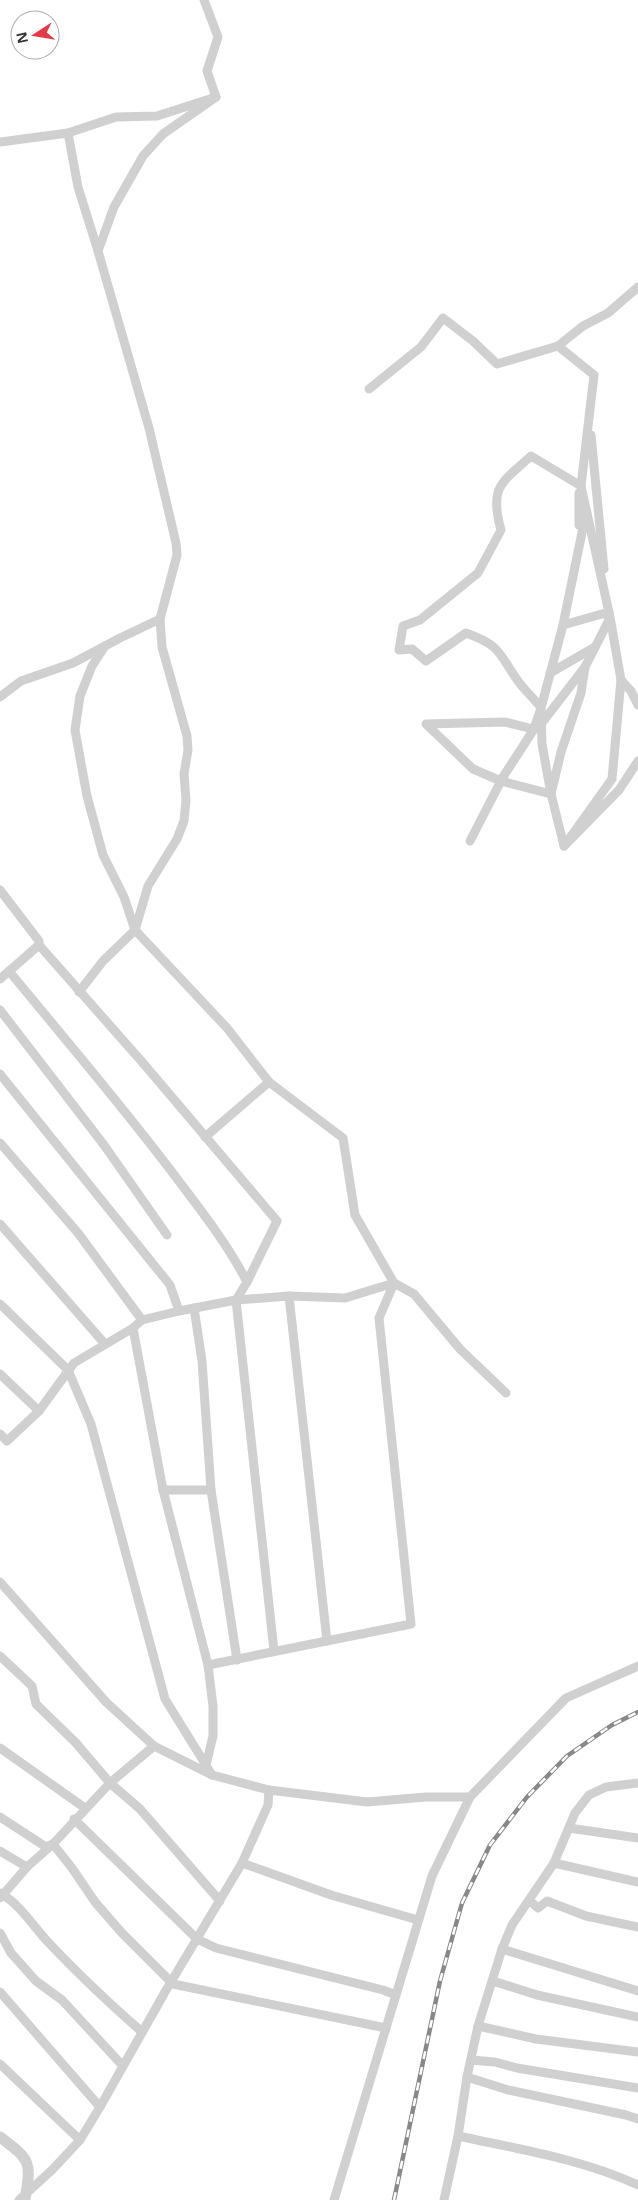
<svg xmlns="http://www.w3.org/2000/svg" width="638" height="2200" viewBox="0 0 638 2200" font-family="'Noto Sans',sans-serif">
	<rect width="100%" height="100%" fill="#fff"/>
	<g fill="none" stroke-linecap="round" stroke-linejoin="round">
		<g stroke="#d0d0d0" stroke-width="9">
			<path d="M204,0L218,37L207,71L216,97"/>
			<path d="M0,142L68,133L78,187L98,251"/>
			<path d="M558,346L583,326L608,313L638,287"/>
			<path d="M369,389L421,347L443,318L473,341L497,364L558,346L594,375L581,486"/>
			<path d="M591,435L604,569"/>
			<path d="M579,493V525"/>
			<path d="M609,612L608,622L585,667L581,693L561,752L551,794L542,744L541,708L563,625Z"/>
			<path d="M563,625L586,513"/>
			<path d="M105,646L92,666L80,696L75,730L87,796L103,855L124,897L135,930L227,1028L269,1082L343,1138L355,1215L394,1283L379,1318L411,1624L208,1665"/>
			<path d="M550,673L595,647"/>
			<path d="M621,680L631,691L638,705"/>
			<path d="M0,697L21,681L73,663L120,638L160,619L177,555L176,543L149,428L98,251L114,207L143,156L163,134L216,97L157,116L116,117L68,133"/>
			<path d="M541,724L585,667"/>
			<path d="M529,728L505,722L426,724L473,769L501,781L551,794L564,846"/>
			<path d="M470,841L503,777L534,729L541,708C534,698 525,691 518,681C498,653 502,646 466,633L426,661L412,649L399,650L403,626L420,620L478,573L501,530C489,487 501,483 531,456L581,486L610,617L621,680L612,779L564,846L619,790L638,761"/>
			<path d="M0,890L39,941V945L143,1063L277,1221L247,1282"/>
			<path d="M9,971C64,1038 120,1103 172,1172C199,1208 227,1243 247,1282L236,1300L274,1651"/>
			<path d="M0,979L39,945"/>
			<path d="M79,992L103,961L135,930L148,886L177,839L184,821L186,800L184,774L188,750L187,736L162,647L160,619"/>
			<path d="M0,1010L104,1145L167,1235"/>
			<path d="M0,1074L170,1285L179,1311"/>
			<path d="M205,1137L269,1082"/>
			<path d="M0,1143L78,1233L142,1320"/>
			<path d="M0,1224L105,1344"/>
			<path d="M289,1296L327,1641"/>
			<path d="M0,1304L68,1370L91,1424L165,1699L212,1775"/>
			<path d="M194,1308L202,1361L211,1490L237,1660"/>
			<path d="M133,1328L163,1490L208,1665L213,1706V1736L206,1765"/>
			<path d="M0,1374L39,1411"/>
			<path d="M0,1434L7,1441L39,1411L74,1363L133,1328L142,1320L179,1311L236,1300L289,1296L345,1298L394,1283L414,1294L460,1349L506,1393"/>
			<path d="M163,1490H211"/>
			<path d="M0,1582L106,1702L154,1746L212,1775L269,1790"/>
			<path d="M0,1656L32,1686L36,1704L76,1743L110,1783L140,1809L220,1901"/>
			<path d="M0,1748L85,1808"/>
			<path d="M0,1817L46,1847L53,1844L72,1868L95,1902L122,1933L173,1984L386,2028"/>
			<path d="M74,1819L197,1939L216,1948L383,1990L396,1995"/>
			<path d="M569,1828L638,1838"/>
			<path d="M0,1851L27,1867"/>
			<path d="M242,1863L331,1895L418,1920"/>
			<path d="M554,1863L638,1882"/>
			<path d="M0,1893C21,1905 32,1925 48,1942C78,1974 109,2003 142,2032"/>
			<path d="M0,1898L27,1867L53,1844L110,1783L154,1746"/>
			<path d="M529,1900L538,1908L547,1901L586,1916L638,1927"/>
			<path d="M0,1933L11,1953L36,1981L62,2000L122,2065"/>
			<path d="M502,1949L638,1991"/>
			<path d="M493,1981L537,1995L638,2017"/>
			<path d="M0,1992L100,2107"/>
			<path d="M478,2026L536,2039L638,2052"/>
			<path d="M471,2060L495,2062L517,2068L638,2088"/>
			<path d="M0,2064L80,2140"/>
			<path d="M467,2077L508,2090L626,2115L638,2119"/>
			<path d="M458,2136C518,2149 582,2159 638,2185"/>
			<path d="M19,2200L52,2170L80,2140L100,2107L165,1992L242,1863L268,1805L269,1790L367,1802L426,1797H470"/>
			<path d="M334,2200L432,1876L470,1797L566,1698L638,1666"/>
			<path d="M444,2200L458,2136L467,2077L478,2026L502,1949L512,1925L554,1863L575,1813L589,1795L606,1787L638,1783"/>
		</g>
		<path stroke="#d0d0d0" stroke-width="11" d="M0,2137C32,2161 31,2162 25,2200"/>
		<g stroke="#888" stroke-width="4.5">
			<path id="rail" d="M394,2200L440,1981L462,1903L490,1845L527,1797L567,1756L612,1725L638,1712"/>
		</g>
		<use href="#rail" stroke="#fff" stroke-width="2.5" stroke-dasharray="8" stroke-linecap="butt"/>
	</g>
	<g transform="translate(35 35) rotate(258)"><circle r="24" fill="#ffffff" stroke="#adadad"/>
	<path d="M0-4L9 19L0 12L-9 19Z" fill="#e63946"/>
	<text y="-8" font-size="14" font-weight="bold" text-anchor="middle" fill="#333333">N</text>
	</g>
</svg>
